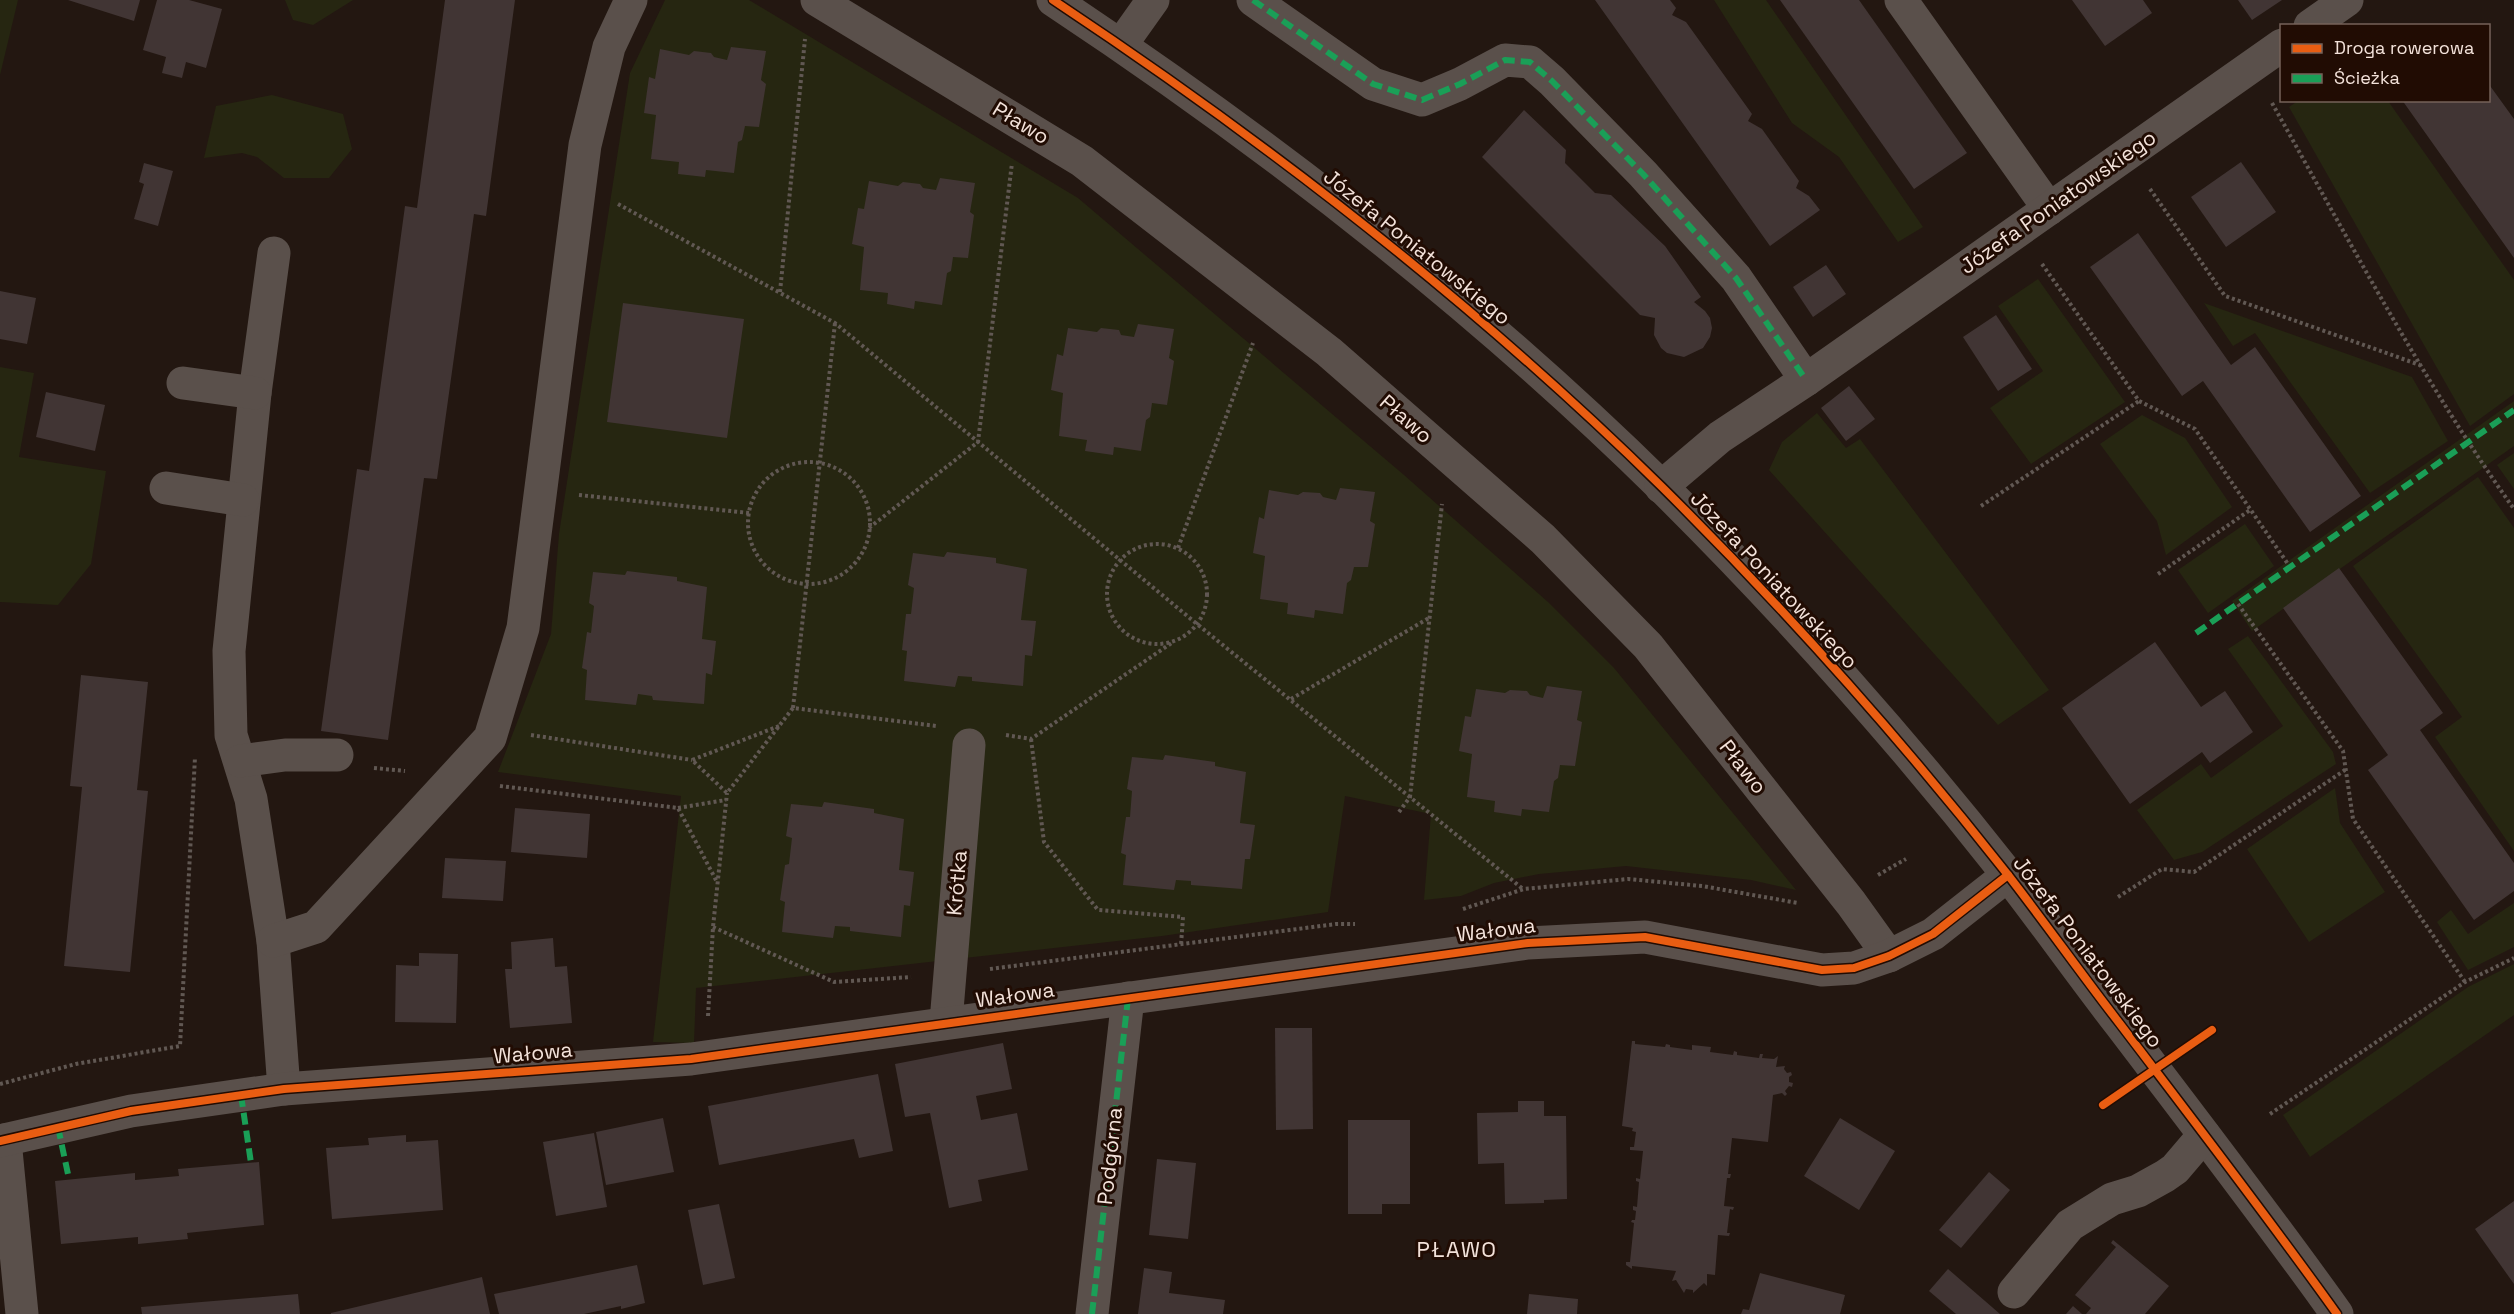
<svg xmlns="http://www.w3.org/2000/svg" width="2514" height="1314" viewBox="0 0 2514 1314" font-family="'Space Grotesk',sans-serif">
	<rect width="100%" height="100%" fill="#231711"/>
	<g fill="#262611">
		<path d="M0,0H18L0,75Z"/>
		<path d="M285,0H353L313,25L293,20Z"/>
		<path d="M665,0H749L1078,198L1404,475L1548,602L1614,668L1796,890L1751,880L1626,866L1539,874L1494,883L1461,896L1424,900L1431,814L1345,796L1328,912L1162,936L696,988L694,1043L653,1042L681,796L498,772L551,634L559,534L630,73Z"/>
		<path d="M1714,0H1766L1923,227L1898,242L1839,157L1792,123Z"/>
		<path d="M272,95L343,114L352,149L329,178H284L257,157L242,153L204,158L216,106Z"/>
		<path d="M2298,101H2388L2514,280V394L2470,426L2289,107Z"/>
		<path d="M2038,279L2125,402L2031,464L1990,408L2043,371L1998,306Z"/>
		<path d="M2204,303L2412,377L2448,441L2370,493L2255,333L2233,346Z"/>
		<path d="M0,367L34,373L19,457L106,471L91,564L58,605L0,602Z"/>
		<path d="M2514,401V446L2252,631L2232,601Z"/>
		<path d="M1817,413L1846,448L1860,439L2049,690L1998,725L1769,470L1782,442Z"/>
		<path d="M2142,415L2185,438L2232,507L2166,555L2157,521L2100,444Z"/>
		<path d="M2514,453V489L2497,465Z"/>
		<path d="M2478,477L2514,528V851L2435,737L2462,717L2353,566Z"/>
		<path d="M2245,524L2274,566L2208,613L2178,570Z"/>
		<path d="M2248,636L2333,752L2336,764L2202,852L2174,860L2137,810L2201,764L2211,778L2283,726L2228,649Z"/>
		<path d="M2335,788L2340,823L2385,892L2309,942L2247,849Z"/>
		<path d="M2514,903V947L2468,970L2437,922L2451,910L2468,934Z"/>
		<path d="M2514,964V1015L2310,1157L2283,1115L2468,987Z"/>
	</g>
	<g fill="#413534">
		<path d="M68,0H140L134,21Z"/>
		<path d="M157,0H189L222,9L206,68L186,62L182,78L162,73L166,57L143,50Z"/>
		<path d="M445,0H515L486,216L474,214L437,479L424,478L388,740L321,731L357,469L369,471L405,206L417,208Z"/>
		<path d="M1595,0H1670L1676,8L1672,15L1686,22L1752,114L1748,121L1762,129L1799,181L1796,188L1809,196L1820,210L1770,246Z"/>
		<path d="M1780,0H1859L1967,153L1914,189Z"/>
		<path d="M2072,0H2143L2152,13L2105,46Z"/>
		<path d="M2238,0H2282L2252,20Z"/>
		<path d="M731,47L766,51L761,80L766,84L759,127L745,126L742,140L738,142L734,173L706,170L705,177L678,174L679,162L651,159L656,115L644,113L649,77L655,79L660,49L689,55L694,51L711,53L714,57L727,60Z"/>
		<path d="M2488,83L2514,119V258L2402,100H2488Z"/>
		<path d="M1524,110L1566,150L1565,163L1595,193L1611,195L1665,246L1701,297L1694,302L1705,311L1710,318L1712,328L1710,337L1703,348L1684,357L1667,353L1661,348L1654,335L1655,318L1640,315L1482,157Z"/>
		<path d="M2241,162L2276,212L2226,247L2191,197Z"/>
		<path d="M144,163L173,171L158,226L134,219L144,184L139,182Z"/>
		<path d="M940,178L975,183L970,212L974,215L968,258L953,257L951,271L947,273L942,305L915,301L914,309L887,304L888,293L860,290L864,247L852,244L858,208L864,209L869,181L898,186L903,182L920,184L923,188L936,190Z"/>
		<path d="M2138,233L2231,365L2255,347L2361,496L2310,532L2203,381L2182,396L2090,267Z"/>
		<path d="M1826,265L1846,294L1813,317L1793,287Z"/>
		<path d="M0,291L36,298L27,344L0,339Z"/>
		<path d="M623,303L744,319L727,438L607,422Z"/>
		<path d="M1996,315L2032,369L1998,391L1963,337Z"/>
		<path d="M1138,324L1174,329L1169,358L1174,361L1167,405L1152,403L1150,417L1146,420L1141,451L1114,447L1113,455L1085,451L1087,440L1059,436L1063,393L1051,390L1057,354L1063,356L1068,328L1097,332L1101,328L1119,330L1121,335L1134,337Z"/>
		<path d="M1849,386L1875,419L1846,441L1821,408Z"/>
		<path d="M46,392L105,405L95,451L36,437Z"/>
		<path d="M1340,488L1375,492L1370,521L1375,524L1368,567H1354L1351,580L1347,583L1343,614L1315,610L1314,618L1287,614L1288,603L1260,599L1265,556L1253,553L1259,517L1264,519L1269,490L1298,495L1303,492L1320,493L1323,497L1336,500Z"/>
		<path d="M947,552L996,558V563L1027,569L1021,620L1036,621L1032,656L1025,655L1023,686L972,681V677L958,676L955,687L904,681L907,651L902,650L906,614H911L914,588L908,585L913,553L944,557Z"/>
		<path d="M2339,568L2443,713L2420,730L2514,863V891L2474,920L2368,770L2388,755L2283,608Z"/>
		<path d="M627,571L677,577V581L707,587L702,639L716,641L712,675L706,673L704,704L653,700L652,696L638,694L636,705L585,700L587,670L582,668L587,632L591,633L594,606L589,603L593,572L625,575Z"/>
		<path d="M2155,642L2201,707L2225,691L2253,732L2210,763L2202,752L2130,804L2062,708Z"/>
		<path d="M81,675L148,682L137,790L148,791L130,972L64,966L82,787L70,786Z"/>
		<path d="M1547,686L1582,691L1577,720L1582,722L1575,766L1560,765L1558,778L1554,781L1549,812L1522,809L1521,816L1494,812L1495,801L1467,797L1472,754L1459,751L1465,716L1471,717L1476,689L1505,693L1510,690L1527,691L1530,695L1543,698Z"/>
		<path d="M1165,755L1215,762V766L1246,772L1240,823L1255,825L1250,859H1245L1242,889L1191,885V881L1176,880L1174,890L1123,885L1126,855L1121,853L1126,817H1130L1132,791L1127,789L1132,757L1163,760Z"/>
		<path d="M824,802L874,809V813L904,819L899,870L914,872L910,906L904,905L901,937L850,931V927L835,926L833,938L782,932L785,902L780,900L785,865L789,864L792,838L786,836L791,804L822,807Z"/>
		<path d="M515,808L590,814L587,858L511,852Z"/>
		<path d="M445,858L506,861L503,901L442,898Z"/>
		<path d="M553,938L555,967L567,966L572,1023L510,1028L505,969H512L511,942Z"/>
		<path d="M419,953L458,954L456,1023L395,1022L396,965L419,966Z"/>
		<path d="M1275,1028H1312L1313,1129L1276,1130Z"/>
		<path d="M1632,1041H1635V1044L1665,1047L1666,1044L1670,1045V1047L1692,1050V1045L1711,1047L1710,1052L1733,1055L1734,1051L1737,1052V1055L1759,1058L1760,1054H1763L1762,1058L1774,1059L1778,1056L1776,1067L1785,1066L1784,1069L1787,1073L1791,1072L1792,1075L1789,1077V1082L1793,1083L1792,1087L1789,1086L1785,1091L1787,1094L1785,1096L1782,1093L1773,1095L1768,1142L1732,1138L1728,1174H1731L1730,1178H1727L1724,1206L1734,1207L1733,1210L1730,1209L1727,1233H1730L1729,1236L1718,1235L1715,1275L1707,1274V1286L1704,1283L1693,1293V1290L1686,1289L1684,1293L1676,1280L1672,1281L1676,1271L1632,1266V1269L1626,1265V1262H1630L1634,1223L1631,1222L1632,1220H1635L1636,1211L1633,1210V1206L1637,1207L1639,1182L1636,1181V1178L1640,1179L1643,1151L1630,1150V1147H1634L1636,1132L1632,1131L1633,1128L1622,1126Z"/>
		<path d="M1003,1043L1012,1089L976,1096L981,1120L1017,1113L1028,1170L978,1180L982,1201L949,1208L930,1113L905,1117L895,1064Z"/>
		<path d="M878,1074L893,1151L859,1158L854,1139L719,1165L708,1106Z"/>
		<path d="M1518,1101H1544V1116H1566L1567,1199L1544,1200V1203L1505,1204L1504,1163L1478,1164L1477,1113L1518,1112Z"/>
		<path d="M663,1118L674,1172L606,1185L596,1132Z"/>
		<path d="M1840,1118L1895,1151L1859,1210L1804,1176Z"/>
		<path d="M1348,1120H1410V1204H1382V1214H1348Z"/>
		<path d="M594,1133L607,1207L556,1216L543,1142Z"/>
		<path d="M406,1135V1142L438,1140L443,1210L332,1219L326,1148L369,1145L368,1138Z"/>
		<path d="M1157,1159L1196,1163L1188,1239L1149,1235Z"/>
		<path d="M259,1162L264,1225L187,1233L188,1239L138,1244V1237L61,1244L55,1181L135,1173V1180L179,1176L178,1169Z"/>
		<path d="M1989,1172L2010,1190L1961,1248L1939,1230Z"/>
		<path d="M2514,1201V1284L2475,1229Z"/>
		<path d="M719,1204L735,1278L703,1285L688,1210Z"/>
		<path d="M2113,1240L2169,1286L2145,1314H2086L2091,1308L2075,1295L2116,1247L2111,1243Z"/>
		<path d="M637,1265L645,1303L621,1309V1306L584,1314H499L494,1294Z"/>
		<path d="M1144,1268L1172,1272L1169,1293L1225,1300L1223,1314H1138Z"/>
		<path d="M1948,1269L2000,1314H1956L1929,1291Z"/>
		<path d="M1760,1273L1845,1295L1840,1314H1741L1743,1309L1749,1310Z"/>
		<path d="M482,1277L490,1314H331V1313Z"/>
		<path d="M298,1294L300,1314H142L141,1307Z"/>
		<path d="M1529,1294L1578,1299L1577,1314H1527Z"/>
		<path d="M2073,1306L2082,1314H2066Z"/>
	</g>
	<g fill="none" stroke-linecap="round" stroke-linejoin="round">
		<g stroke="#615853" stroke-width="4" stroke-dasharray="3 3" stroke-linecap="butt">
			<path d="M2272,103C2349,240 2422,380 2514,509"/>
			<path d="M2150,189L2225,296L2420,365"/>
			<path d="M618,204L835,323L1197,624L1523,889"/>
			<path d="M2042,264L2139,401L2195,429L2290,567"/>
			<path d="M780,292L805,39"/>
			<circle cx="809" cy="523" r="61"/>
			<path d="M579,495L749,513"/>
			<path d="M1981,506L2139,401"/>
			<path d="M869,528L978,442L1012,163"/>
			<circle cx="1157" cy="594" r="50"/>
			<path d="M1178,548L1253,343"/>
			<path d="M2158,574L2250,510"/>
			<path d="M2238,604L2343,751L2353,819L2465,982"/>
			<path d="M1291,699L1429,618"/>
			<path d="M793,708L835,323"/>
			<path d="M779,726L692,760L727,793L793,708L936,726"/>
			<path d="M531,735L692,760"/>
			<path d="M1006,735L1031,739L1173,642"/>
			<path d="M1031,739L1044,842L1098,910L1183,917L1181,945"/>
			<path d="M374,768L405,771"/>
			<path d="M500,786L678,808L717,882"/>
			<path d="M678,808L726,800"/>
			<path d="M1399,812L1410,797L1442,504"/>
			<path d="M1878,875L1906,859"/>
			<path d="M2118,897L2162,869L2194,872L2345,770"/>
			<path d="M1463,909L1524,889L1628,879L1702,886L1798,903"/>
			<path d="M713,927L834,982L911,977"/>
			<path d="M990,969L1336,924H1355"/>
			<path d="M708,1016L713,927L727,793"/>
			<path d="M0,1084L76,1064L180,1046L195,757"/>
			<path d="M2270,1114L2465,982L2514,958"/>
		</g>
		<g stroke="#5a504b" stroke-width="33">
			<path d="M817,0L1082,161L1329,352L1543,539L1648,646L1851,903L1889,956"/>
			<path d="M1053,0C1270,144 1476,304 1662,487C1785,609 1901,739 2008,875C2046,924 2082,975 2120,1024C2193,1120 2267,1216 2337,1314"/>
			<path d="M1253,0L1373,84L1422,100L1460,84L1505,60L1530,62L1552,81L1643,174L1736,278L1806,380"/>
			<path d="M1901,0L2049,209"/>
			<path d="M2310,26L2347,0"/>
			<path d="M1121,45L1153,0"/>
			<path d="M274,253L255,393L229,651L231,735L251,799L273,941L284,1089"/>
			<path d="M183,383L255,393"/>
			<path d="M1661,487L1720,437L1806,380L2282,45"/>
			<path d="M166,488L243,500"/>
			<path d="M240,761L285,755H337"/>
			<path d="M273,941L316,927L490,738L523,628L585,145L609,47L631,0"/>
			<path d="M946,1022L969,745"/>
			<path d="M5,1140L22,1314"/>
			<path d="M0,1141L131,1111L284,1089L691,1059L1528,943L1645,937L1822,970L1854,968L1889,956L1933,934L2008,875"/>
			<path d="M2014,1292L2070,1225L2112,1199L2138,1191L2165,1176L2175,1169L2204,1135"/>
			<path d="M1092,1314L1128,998"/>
		</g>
		<g stroke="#1a9f57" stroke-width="6" stroke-dasharray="12 6" stroke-linecap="butt">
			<path d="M1253,0L1373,84L1422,100L1460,84L1505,60L1530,62L1552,81L1643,174L1736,278L1806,380"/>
			<path d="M2196,633L2514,410"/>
			<path d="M241,1095L251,1163"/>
			<path d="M58,1127L69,1179"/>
			<path d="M1092,1314L1128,998"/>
		</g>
		<g stroke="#210c03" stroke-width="11">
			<g id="cycleway">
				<path d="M1053,0C1270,144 1476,304 1662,487C1785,609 1901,739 2008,875C2046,924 2082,975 2120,1024C2193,1120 2267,1216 2337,1314"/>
				<path d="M2103,1105L2212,1030"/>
				<path d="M0,1141L131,1111L284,1089L691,1059L1528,943L1645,937L1822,970L1854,968L1889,956L1933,934L2008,875"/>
			</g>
		</g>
		<use href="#cycleway" stroke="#e95d12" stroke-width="8"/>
	</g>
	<g text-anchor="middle" stroke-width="6" stroke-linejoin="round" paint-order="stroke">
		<g font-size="21" fill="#f3e2da" stroke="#210c03">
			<text transform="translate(1021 123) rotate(31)" y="7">Pławo</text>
			<text transform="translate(2058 202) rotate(-35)" y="7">Józefa Poniatowskiego</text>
			<text transform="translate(1417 247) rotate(39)" y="7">Józefa Poniatowskiego</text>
			<text transform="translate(1406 419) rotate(41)" y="7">Pławo</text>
			<text transform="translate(1774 580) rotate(47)" y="7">Józefa Poniatowskiego</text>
			<text transform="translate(1743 767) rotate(52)" y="7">Pławo</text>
			<text transform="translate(957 883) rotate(-85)" y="7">Krótka</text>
			<text transform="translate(1496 930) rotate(-7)" y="7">Wałowa</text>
			<text transform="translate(2088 952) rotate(53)" y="7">Józefa Poniatowskiego</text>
			<text transform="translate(1015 995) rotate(-8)" y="7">Wałowa</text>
			<text transform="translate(533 1053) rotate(-5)" y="7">Wałowa</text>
			<text transform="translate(1110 1156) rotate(-84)" y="7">Podgórna</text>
		</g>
		<g font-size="22" letter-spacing="1.5" fill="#f3e2da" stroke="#210c03">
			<text x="1457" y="1257">PŁAWO</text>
		</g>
	</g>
	<rect x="2280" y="24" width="210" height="78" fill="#210c03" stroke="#756259" stroke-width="1.5"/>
	<rect x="2292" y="44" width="30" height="9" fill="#e95d12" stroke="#756259" stroke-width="1.5"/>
	<text x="2334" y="54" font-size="18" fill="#f3e2da">Droga rowerowa</text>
	<rect x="2292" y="74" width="30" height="9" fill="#1a9f57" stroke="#756259" stroke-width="1.5"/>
	<text x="2334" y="84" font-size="18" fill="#f3e2da">Ścieżka</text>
</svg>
